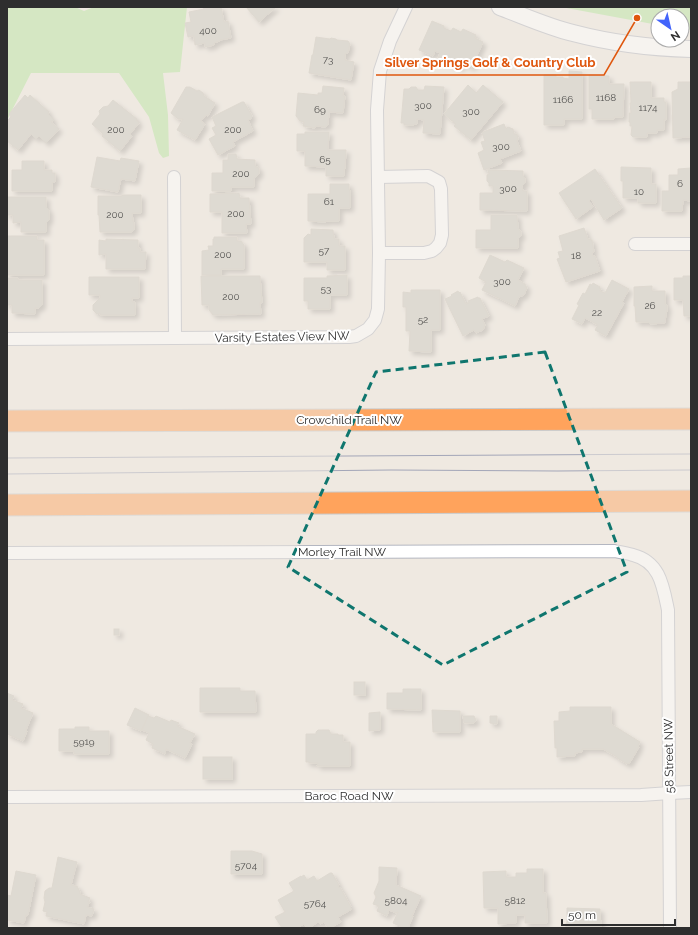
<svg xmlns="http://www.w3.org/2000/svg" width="698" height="935" viewBox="0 0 698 935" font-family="Raleway,sans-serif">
	<defs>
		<filter id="shadow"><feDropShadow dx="3.5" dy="3.5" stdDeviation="2" flood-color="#0004"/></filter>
	</defs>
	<rect width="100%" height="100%" fill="#efe9e1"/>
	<g fill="#b6e59e">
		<path d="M7,7H75L84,11L94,7H187L180,72L163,73L168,115L169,156L163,158L159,153L149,117L119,73H31L7,120Z"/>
		<path d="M561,7H691V30L682,29V16H658V25Z"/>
	</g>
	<g fill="#cbc7bf" stroke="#cbc5ba" filter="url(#shadow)">
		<path d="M203,7H221L224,22L228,21L231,38L220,40V41L214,43V45L205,47V43L195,45L194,36L188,37L185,23L191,22L189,12L204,9Z"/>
		<path d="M246,7H276L259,22Z"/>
		<path d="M432,21L444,26V28L451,31L453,28L461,32L463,29L476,35L475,38L483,42L472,67L463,63L460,68L438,58L440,53L435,51L433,56L419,50Z"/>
		<path d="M316,37L330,39L331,38L336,39L337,40L348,41L350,44L348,53L345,54V60L354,62L351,80L309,73L312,55H313Z"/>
		<path d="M569,71L582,72V119H564V125H544V75H556V77H563V78L569,79Z"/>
		<path d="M589,75L609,76V84H624L623,117H614V119H592V109H589Z"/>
		<path d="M630,82H651V98H664V102H666V120L664,119V130H657V133H647V137H633L631,135L632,126H630V122H629V113H631L630,103H631Z"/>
		<path d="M678,82H691V137L673,138L672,92L678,89Z"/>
		<path d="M468,85L476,93L483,85L503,102L471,140L454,126L456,124L453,121H452L444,114Z"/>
		<path d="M323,86L344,88L343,96H345L343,113L329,112L328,125L325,127L316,126L315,128L303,126L304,122L300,121L296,116L298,93L318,95V93H322Z"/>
		<path d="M425,86L444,87L440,134L423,133L424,120L417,119V124H414V125H404V123H401L404,89H409L411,87H416L418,90H424Z"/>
		<path d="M186,87H190L197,91L199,90L203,93L204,96L215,103L208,116L206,115L201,121L205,124L195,140L177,130L183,119H178L171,113Z"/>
		<path d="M25,95L28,98L30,95L49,112L48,114L54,120L51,122L59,129L46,143L39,136L36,139L31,134L18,150L7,141V121L11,117L9,114Z"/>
		<path d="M113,100L137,119L136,120L139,123L130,134L132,136L120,151L102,136L103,134L92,124L100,114L99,111L103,107L108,106Z"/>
		<path d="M242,102H244L252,116L251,119L248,120L253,131L233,142L235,146L218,155L209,139L216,135L212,128L216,126L212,117Z"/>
		<path d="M504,124L506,129L508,127L513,129L514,134H517L518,139L517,141L521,151L500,159L502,163L484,170L478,153L484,150L481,142L485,141L482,133L483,132Z"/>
		<path d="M305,132H329L328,150H346L345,169H344V176H326V167L305,166V151H297V134H305Z"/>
		<path d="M228,154H236L237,159L255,160V166L259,168V174L254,178V187H231V191H212V173H223V160H228Z"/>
		<path d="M97,157L120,161L121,158L139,161L135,181L121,179L118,192L91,187Z"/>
		<path d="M22,161H44V170H52V173H55V182L52,183V191H12V170H22Z"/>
		<path d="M621,167L651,168V184H656V203H638V198H623V181H621Z"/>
		<path d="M691,168V201L683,200L682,211H662V191H669V175H678V169Z"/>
		<path d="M595,169L622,208L604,220L591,199L589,201L593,207L576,219L559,193Z"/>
		<path d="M488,170L523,171V176L525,178V183L522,186L523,191H527V211L480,210V193H493V186H489V183L487,181V175L489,174Z"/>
		<path d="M330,184H349V190H350V208H339V221H326V222L308,221V194H330Z"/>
		<path d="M239,193L240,198H249L251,224H246L247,233H222V212H210V194Z"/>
		<path d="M122,195H141V213H132L133,221L134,223V230L131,232H100L99,215H98V196H122Z"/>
		<path d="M7,197H46V207L49,210V220L46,223V232H21V222L13,223V215H7Z"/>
		<path d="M491,215H517L518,228L521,232V236L518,239V248H476V230H491Z"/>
		<path d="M584,228L588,239L592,240L594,252L592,253L593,256H595L600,271L566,282L557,259L560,258L558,252L563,251L559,236Z"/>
		<path d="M311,229L333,230L334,239H339V246H345V270H327V262H304V238L308,234L311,235Z"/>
		<path d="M7,236H37V240H44V275H7Z"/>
		<path d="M214,237H237V241H241L244,245V269H221V275H202V251L209,250L208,246H213V239H214Z"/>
		<path d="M106,239L138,240V248H140V252H146L145,269H106V254L99,255V240L106,241Z"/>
		<path d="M490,255L505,262L507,260L524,268L518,280L525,284L527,288L524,295L519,297L515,306L482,290L486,282L479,278Z"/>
		<path d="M347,275V295H330V309H308V301H304V278H327V276Z"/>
		<path d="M201,276H260L262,303L260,302L261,314L213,315L209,310V305H202Z"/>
		<path d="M683,276H691V316H684L683,300H674V278H683Z"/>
		<path d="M89,277H139V298H132V302H135V315H100V313L97,314L93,310V305L100,298V295H89Z"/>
		<path d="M7,278H18V280H42V305L39,308H35V314L12,313V305H7Z"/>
		<path d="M612,280L629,289L622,302L624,303L606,336L595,330L598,325L585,318L582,324L572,319L579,305L577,304L583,293L585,294L590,284L592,285L593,283L600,287L599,288L601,289L600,291L605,293Z"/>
		<path d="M652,286V291H665V304L667,305V312L666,313L665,323L650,324L648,322H636L635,306H634V287Z"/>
		<path d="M411,290H440V330H431V352L409,351L410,331H406V307H403V292L411,293Z"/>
		<path d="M458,291L459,293L460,292L466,304L469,303L468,301L478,297V298H480L489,316L482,319L485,325L483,330L476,333L474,330L463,336L445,299L452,296L451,295Z"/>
		<rect x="114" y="629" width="5" height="6"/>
		<rect x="354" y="682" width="11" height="13"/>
		<path d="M200,688H240V691H255L256,712H200Z"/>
		<path d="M403,689H421V710L387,709V693H403Z"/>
		<path d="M7,693L14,696L12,700L23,704L21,708L33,713L26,730L27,731L23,741L7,734Z"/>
		<path d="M570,707H611V724L640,742L638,746L639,747L629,764L628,763L627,764L617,758V757L603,749H582V752L575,753V756L557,757V748H555L554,721H559V712L570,711Z"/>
		<path d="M135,708L149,715L141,731L127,725Z"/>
		<path d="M432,710L460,711V732H433Z"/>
		<path d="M380,712V730L369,731V713Z"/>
		<path d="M148,716L154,718L156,716L170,722L171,720L179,723L177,726L195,734L190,743L192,744L185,758L166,749L165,754L152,748L153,744L146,740L149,733L142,730Z"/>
		<path d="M463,716H474L476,720L474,723H464Z"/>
		<path d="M490,716H497V724L490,723Z"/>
		<path d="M75,727H89V731H109V754H74V751H59V729H75Z"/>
		<path d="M318,730H329L331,734H338V735H343V742H350V766H317L318,763H309V762H306V734H316V732Z"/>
		<rect x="203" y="757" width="29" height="22"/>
		<path d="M231,851H252L262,854V874H231Z"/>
		<path d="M58,857L77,862L71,885L77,886L80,892V894L90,898L88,902H90L87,907L94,909L92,916L86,915L84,924L46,916L47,912L43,911L45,902L44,898L45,891L49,888H52Z"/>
		<path d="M379,867L397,868L396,885L421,896L412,916H413L408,928H404L393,923L398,912H397L396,913L389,910L387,916L377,911L379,906L373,904L376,897L374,893L379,881Z"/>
		<path d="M527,869H543V893H546L547,923H525V915H516V923L498,924V908H484L483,872L506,871V877H516V873H527Z"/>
		<path d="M16,871L36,875L28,915H26L24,923L7,920V895L11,896Z"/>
		<path d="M330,873H332L339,885H338L339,888L340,887L351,907H350L352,909L338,917L341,922L330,928H328L324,922L320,924L318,922L309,928H307L304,924L297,928H282L275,917L285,912L278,900L294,891L289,883L301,876V877L304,875L307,880L314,876L317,881Z"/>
		<path d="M567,908L600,909V919L601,920V928H566V923H567Z"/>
	</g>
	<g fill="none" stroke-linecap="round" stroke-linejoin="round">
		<g stroke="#b4b7c1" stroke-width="14">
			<g id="street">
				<path d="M174,177L175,338"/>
				<path d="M378,177L428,176L439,182L441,189L442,235L440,243L436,248L432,251L424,253H379"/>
				<path d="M635,244H691"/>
				<path d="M7,339L349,337L356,336L368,329L375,320L378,309L379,253L377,110L380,71L390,41L406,7"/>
				<path d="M7,553L614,551C620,552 627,553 633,555C660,562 663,586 668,610L670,928"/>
				<path d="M7,797L641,795L670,793L691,792"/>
			</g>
		</g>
		<g stroke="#b4b7c1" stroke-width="18">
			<path id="secondary" d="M500,7C524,16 548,27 573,33C611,43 651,48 691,49"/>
		</g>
		<g stroke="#c9c9c9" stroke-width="23">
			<g id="highway">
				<path d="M7,421L691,419"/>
				<path d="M7,505L691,501"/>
			</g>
		</g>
		<use href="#street" stroke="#fff" stroke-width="12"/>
		<use href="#secondary" stroke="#fff" stroke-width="16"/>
		<use href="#highway" stroke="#ffa35c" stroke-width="21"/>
		<g stroke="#a3a6b8" stroke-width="1">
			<path d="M7,458L691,454"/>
			<path d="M7,474L391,470L557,471L691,470"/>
		</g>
	</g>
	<path d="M0 0H698V935H0ZM545,352L627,572L443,665L288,567L376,372Z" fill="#efe9e1" fill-opacity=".55" fill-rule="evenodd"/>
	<path fill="none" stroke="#0f766e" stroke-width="3" stroke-dasharray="8 5" stroke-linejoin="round" d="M545,352L627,572L443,665L288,567L376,372Z"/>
	<g text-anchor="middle" stroke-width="4" stroke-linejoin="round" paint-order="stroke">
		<g font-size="10" fill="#555452">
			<text x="208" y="34">400</text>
			<text x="328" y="63">73</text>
			<text x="606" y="101">1168</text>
			<text x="563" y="103">1166</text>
			<text x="423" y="109">300</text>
			<text x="648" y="111">1174</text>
			<text x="320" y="113">69</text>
			<text x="471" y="115">300</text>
			<text x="116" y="133">200</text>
			<text x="233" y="133">200</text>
			<text x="501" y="150">300</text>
			<text x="325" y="163">65</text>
			<text x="241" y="177">200</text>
			<text x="680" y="187">6</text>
			<text x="508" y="192">300</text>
			<text x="639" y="195">10</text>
			<text x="329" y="205">61</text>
			<text x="236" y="217">200</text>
			<text x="115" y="218">200</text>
			<text x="324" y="254">57</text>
			<text x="223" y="258">200</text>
			<text x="576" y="259">18</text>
			<text x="502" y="285">300</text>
			<text x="326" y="292">53</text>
			<text x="231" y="300">200</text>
			<text x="650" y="309">26</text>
			<text x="597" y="316">22</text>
			<text x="423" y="323">52</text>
			<text x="84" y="745">5919</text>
			<text x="246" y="869">5704</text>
			<text x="396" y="904">5804</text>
			<text x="515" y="904">5812</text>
			<text x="315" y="907">5764</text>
		</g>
		<g font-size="12" fill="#2e2e2e" stroke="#fff">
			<text transform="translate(282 337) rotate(-1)" y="4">Varsity Estates View NW</text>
			<text x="349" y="424">Crowchild Trail NW</text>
			<text x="342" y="556">Morley Trail NW</text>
			<text transform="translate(669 756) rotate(-91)" y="4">58 Street NW</text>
			<text x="349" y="800">Baroc Road NW</text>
		</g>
	</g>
	<path fill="none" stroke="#df570e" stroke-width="1.5" d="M637 18L604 75H376"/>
	<circle fill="#df570e" stroke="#fff" stroke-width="1.5" cx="637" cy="18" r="4"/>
	<g font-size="13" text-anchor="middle" font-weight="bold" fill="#df570e" stroke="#fff" stroke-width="4" stroke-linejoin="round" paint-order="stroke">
		<text x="490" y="67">Silver Springs Golf &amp; Country Club</text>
	</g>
	<rect width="698" height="935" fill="none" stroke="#2e2e2e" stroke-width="16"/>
	<g transform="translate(670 28) rotate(146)"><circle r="19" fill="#ffffff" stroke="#ababab"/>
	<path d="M0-3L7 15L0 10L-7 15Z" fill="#4264fb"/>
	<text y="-6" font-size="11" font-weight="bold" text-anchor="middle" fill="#2e2e2e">N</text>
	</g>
	<path d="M562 919v6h113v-6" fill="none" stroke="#2e2e2e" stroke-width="2"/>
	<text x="568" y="919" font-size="12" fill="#2e2e2e" stroke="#ffffff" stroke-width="3" paint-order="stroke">50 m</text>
</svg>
